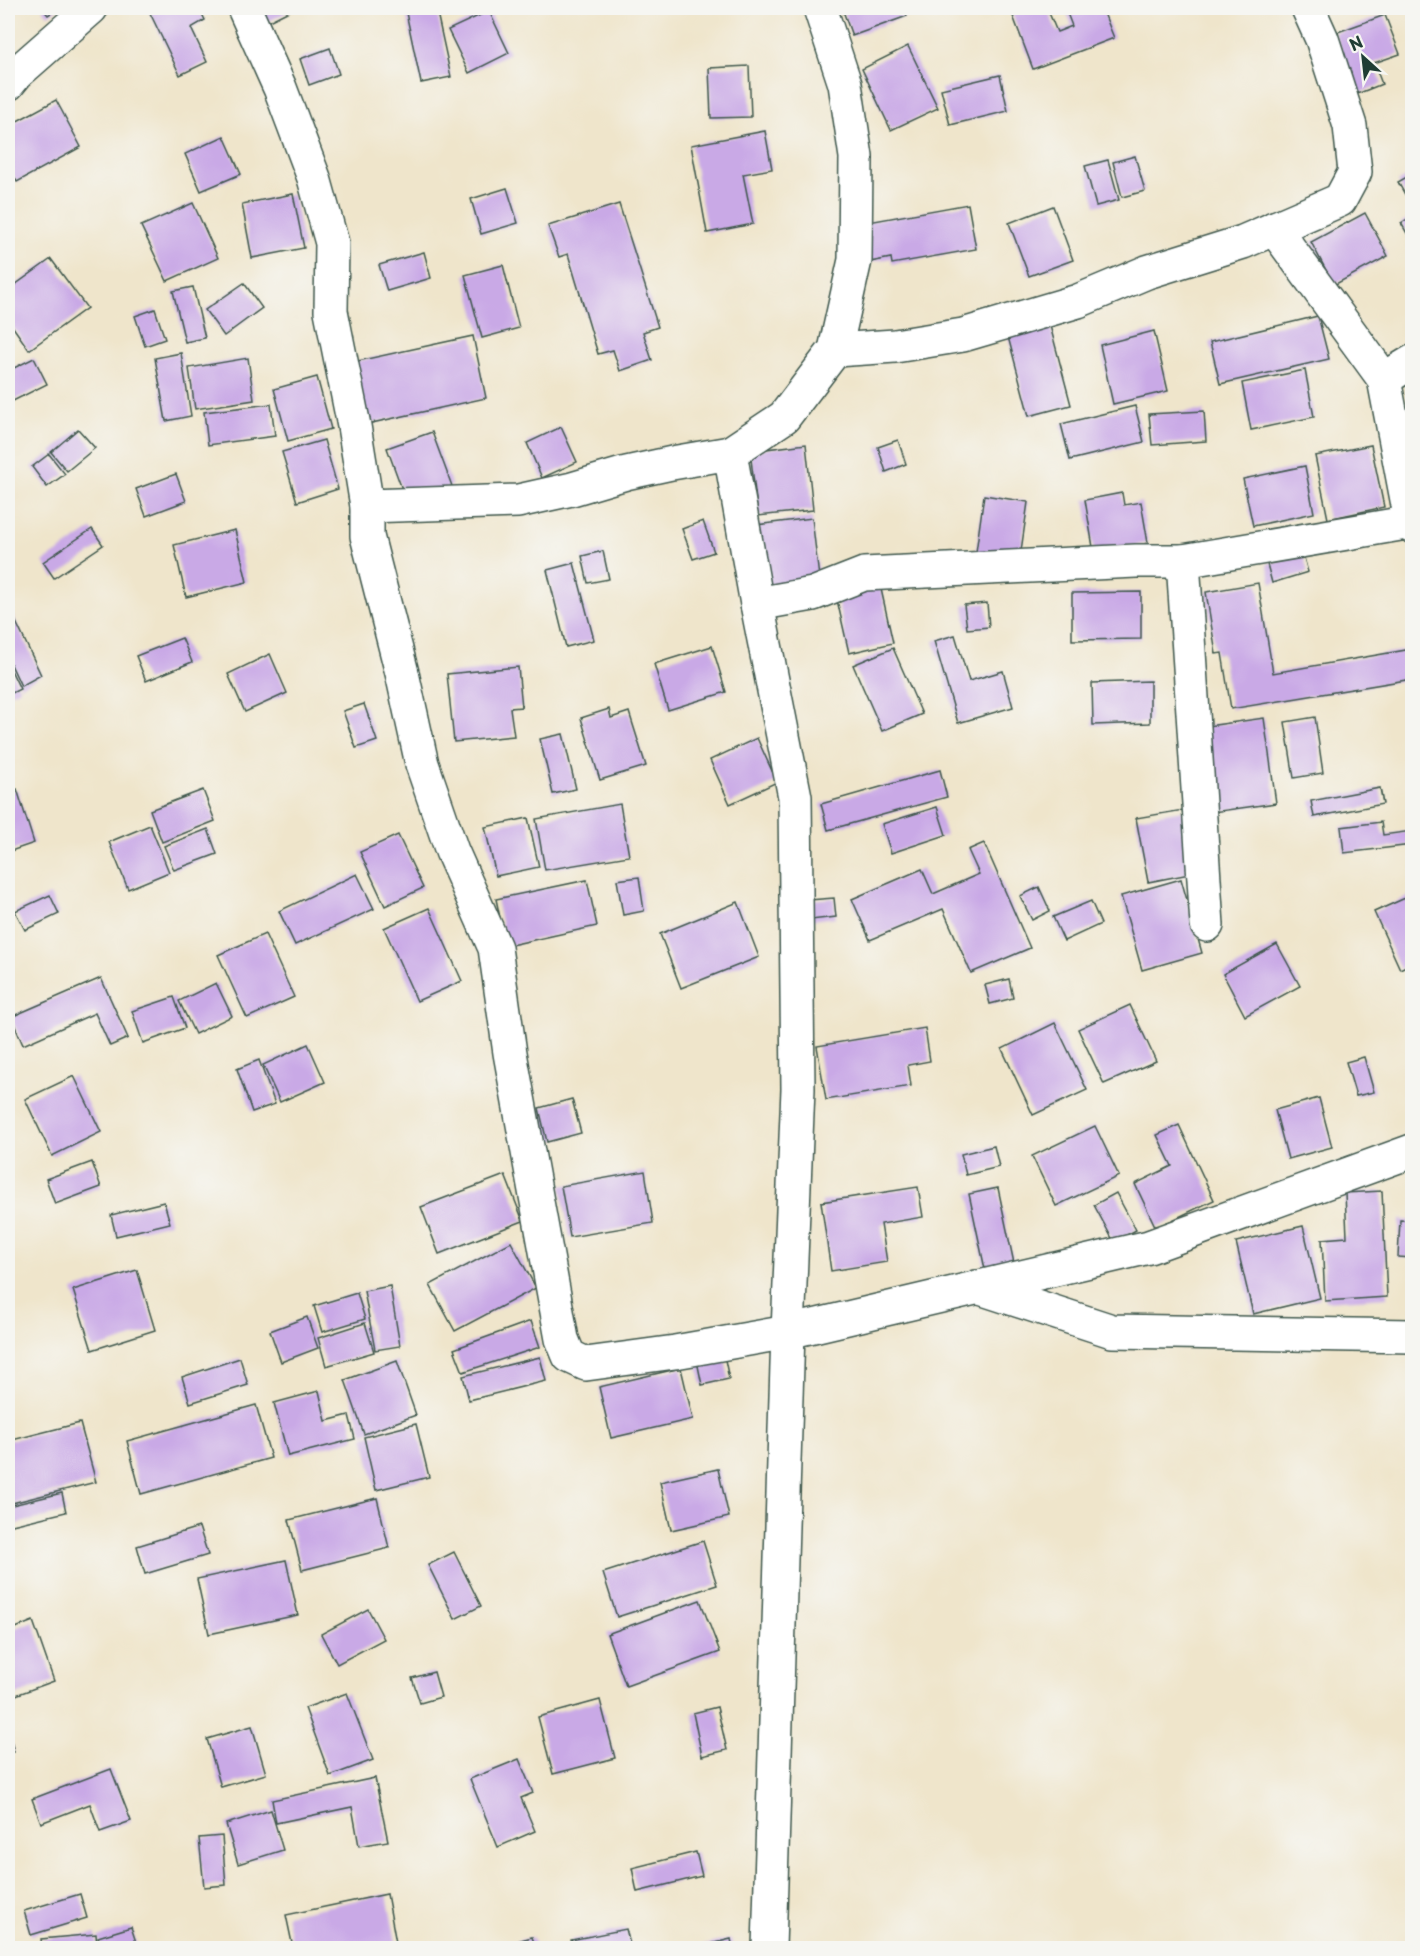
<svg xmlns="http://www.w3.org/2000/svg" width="1420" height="1956" viewBox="0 0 1420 1956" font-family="'Playpen Sans',sans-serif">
	<rect width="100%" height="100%" fill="#f6f6f2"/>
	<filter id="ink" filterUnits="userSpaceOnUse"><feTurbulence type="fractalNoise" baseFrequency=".0167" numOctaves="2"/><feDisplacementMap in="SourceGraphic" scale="12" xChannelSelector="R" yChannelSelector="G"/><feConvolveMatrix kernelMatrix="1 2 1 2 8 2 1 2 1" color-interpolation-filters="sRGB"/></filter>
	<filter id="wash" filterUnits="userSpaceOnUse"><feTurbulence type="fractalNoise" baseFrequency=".008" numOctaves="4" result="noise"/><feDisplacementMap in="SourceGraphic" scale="24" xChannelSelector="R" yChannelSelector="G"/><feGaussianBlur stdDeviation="1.35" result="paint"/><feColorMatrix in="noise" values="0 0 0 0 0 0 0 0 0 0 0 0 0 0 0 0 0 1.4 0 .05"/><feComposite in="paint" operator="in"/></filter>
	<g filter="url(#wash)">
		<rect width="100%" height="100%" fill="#efe5cb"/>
		<g id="blocks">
			<g fill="#c9a9e6">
				<path d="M42,8H59L48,15Z"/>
				<path d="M157,8H199L205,20L191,28L207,62L180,75L149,11Z"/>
				<path d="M259,8H295L267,22Z"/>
				<path d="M405,8H436L451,77L421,83Z"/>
				<path d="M842,8H903L907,16L852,36Z"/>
				<path d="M1010,8H1047L1057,32L1072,26L1065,8H1102L1114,38L1033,69Z"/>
				<path d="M489,11L509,53L469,73L448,30Z"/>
				<path d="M1385,15L1400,54L1374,63L1382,84L1357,94L1335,33Z"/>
				<path d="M908,46L938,108L891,130L862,69Z"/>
				<path d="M330,48L339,74L309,85L300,59Z"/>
				<path d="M749,66L751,117L711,118L709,68Z"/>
				<path d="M1000,75L1008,111L950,125L941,89Z"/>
				<path d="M56,100L81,147L17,182L8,165V126Z"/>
				<path d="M765,131L772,169L743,174L753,224L707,233L691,145Z"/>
				<path d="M224,136L241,174L201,191L185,154Z"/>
				<path d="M1135,156L1145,191L1122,197L1113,162Z"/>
				<path d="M1108,160L1119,200L1096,206L1085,166Z"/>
				<path d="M1412,174V207L1398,182Z"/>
				<path d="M507,188L518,223L481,234L471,199Z"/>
				<path d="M293,194L304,248L252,258L242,204Z"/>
				<path d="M193,203L218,258L167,281L141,226Z"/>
				<path d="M619,204L658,327L643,332L652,360L620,371L613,350L598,354L568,254L559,257L548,226Z"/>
				<path d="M968,204L976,249L892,264L891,258L870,262L863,223Z"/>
				<path d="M1053,206L1073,260L1029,276L1009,223Z"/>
				<path d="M1365,213L1388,256L1334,285L1311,242Z"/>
				<path d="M1412,216V242L1401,223Z"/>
				<path d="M424,252L431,278L387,291L379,265Z"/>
				<path d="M51,259L87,308L29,350L8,320V290Z"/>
				<path d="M503,265L519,328L482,338L465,275Z"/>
				<path d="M244,283L262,308L224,336L205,310Z"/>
				<path d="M193,287L205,338L185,342L173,291Z"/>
				<path d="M155,309L165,339L145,346L135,316Z"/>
				<path d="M1318,316L1329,359L1220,384L1210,342Z"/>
				<path d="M1048,318L1071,405L1029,416L1006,329Z"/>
				<path d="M1154,331L1168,391L1113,404L1100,345Z"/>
				<path d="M473,336L486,398L367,424L353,362Z"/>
				<path d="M181,353L191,416L166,421L155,358Z"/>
				<path d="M8,355L14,368L34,358L47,384L9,403Z"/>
				<path d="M248,358L254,400L195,409L189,368Z"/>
				<path d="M1305,370L1314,417L1251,430L1242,383Z"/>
				<path d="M317,377L331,429L288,441L274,389Z"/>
				<path d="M271,404L275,436L208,445L204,412Z"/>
				<path d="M1135,406L1144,442L1070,460L1061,424Z"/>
				<path d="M1204,411L1206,441L1152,445L1149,414Z"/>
				<path d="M561,427L577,462L542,478L527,443Z"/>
				<path d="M78,429L95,448L67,471L51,452Z"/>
				<path d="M432,432L452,486L407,503L387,448Z"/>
				<path d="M324,440L338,489L297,502L282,452Z"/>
				<path d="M898,440L906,464L886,472L878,447Z"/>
				<path d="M806,444L813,510L758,516L750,451Z"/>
				<path d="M1371,445L1384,507L1328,519L1315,456Z"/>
				<path d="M49,454L65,474L47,487L32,467Z"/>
				<path d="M1305,466L1314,513L1253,526L1243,479Z"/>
				<path d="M176,474L186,501L146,516L136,489Z"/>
				<path d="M1122,493L1124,505L1141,502L1148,543L1094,553L1085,500Z"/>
				<path d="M984,495L1028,502L1019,565L975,559Z"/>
				<path d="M812,518L820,586L763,593L756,525Z"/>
				<path d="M703,521L714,552L693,559L682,529Z"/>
				<path d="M92,529L103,545L54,578L43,562Z"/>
				<path d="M235,530L247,582L186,597L174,545Z"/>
				<path d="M603,551L609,579L588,583L582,556Z"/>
				<path d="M1303,554L1308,572L1272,583L1267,564Z"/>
				<path d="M574,563L594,640L566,647L547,570Z"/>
				<path d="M879,580L893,643L849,653L835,591Z"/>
				<path d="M1258,583L1273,673L1412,649V679L1231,709L1222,653L1216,654L1206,592Z"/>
				<path d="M1141,592V639L1072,640V593Z"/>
				<path d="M987,603L989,627L967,629L964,605Z"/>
				<path d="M8,605L41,675L21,686L8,658Z"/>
				<path d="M955,635L969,681L1003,671L1013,707L958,723L934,641Z"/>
				<path d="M182,638L192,662L146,681L136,656Z"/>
				<path d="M712,646L726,692L668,710L654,664Z"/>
				<path d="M893,648L922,714L882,731L853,665Z"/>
				<path d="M270,654L287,693L245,712L228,674Z"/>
				<path d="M8,664L20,689L8,695Z"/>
				<path d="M518,667L522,707L510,708L514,736L454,742L447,674Z"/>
				<path d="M1150,681V723L1093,725L1092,683Z"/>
				<path d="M364,704L377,741L356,748L343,711Z"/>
				<path d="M609,709L611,718L629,712L646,766L600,780L581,718Z"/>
				<path d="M1315,717L1323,773L1294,778L1285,722Z"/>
				<path d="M1264,718L1276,803L1213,812L1201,727Z"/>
				<path d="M563,734L576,789L553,794L540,739Z"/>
				<path d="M757,738L777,782L730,804L710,760Z"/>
				<path d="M940,770L947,797L828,830L821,804Z"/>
				<path d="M1380,788L1383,804L1314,817L1311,801Z"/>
				<path d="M17,789L34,843L8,852V792Z"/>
				<path d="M203,790L215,821L162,842L150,810Z"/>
				<path d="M620,804L629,856L545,870L536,819Z"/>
				<path d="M937,807L946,835L891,853L882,824Z"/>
				<path d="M1183,810L1195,873L1148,882L1136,818Z"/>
				<path d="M528,818L539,867L496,876L485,827Z"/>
				<path d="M1381,822L1383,835L1412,831V845L1344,853L1341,827Z"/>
				<path d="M150,825L169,872L128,889L109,842Z"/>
				<path d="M208,829L217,854L174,870L164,846Z"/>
				<path d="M398,835L423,888L385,906L360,852Z"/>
				<path d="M984,843L1030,948L971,973L943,909L870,940L852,899L922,869L933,894L979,874L968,850Z"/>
				<path d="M357,874L374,909L295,945L279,911Z"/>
				<path d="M639,877L644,911L623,915L617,880Z"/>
				<path d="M1181,879L1202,953L1142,970L1121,896Z"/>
				<path d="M587,880L597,926L506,946L496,899Z"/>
				<path d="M1039,887L1050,911L1032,920L1020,896Z"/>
				<path d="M50,895L59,914L25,930L15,911Z"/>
				<path d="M1412,895V963L1400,969L1374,912Z"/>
				<path d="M834,898L836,917L811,920L809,900Z"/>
				<path d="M1091,901L1101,924L1064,941L1053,917Z"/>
				<path d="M738,902L759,957L681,988L660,934Z"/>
				<path d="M429,908L462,981L417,1001L384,928Z"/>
				<path d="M265,934L294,997L247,1018L218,955Z"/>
				<path d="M1277,944L1300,986L1245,1016L1223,974Z"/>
				<path d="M101,978L128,1038L110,1046L95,1013L23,1045L11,1017Z"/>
				<path d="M1009,979L1013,998L990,1004L985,985Z"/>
				<path d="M216,983L232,1016L195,1034L179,1001Z"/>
				<path d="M174,997L185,1028L143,1043L132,1011Z"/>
				<path d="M1130,1005L1156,1061L1104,1084L1078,1029Z"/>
				<path d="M1055,1023L1087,1090L1033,1115L1002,1049Z"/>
				<path d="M925,1028L930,1061L908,1065L911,1086L826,1100L817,1046Z"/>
				<path d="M308,1044L325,1082L280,1102L263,1065Z"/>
				<path d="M1364,1057L1374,1092L1356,1096L1346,1062Z"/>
				<path d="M259,1060L275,1104L252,1112L237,1069Z"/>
				<path d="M74,1076L101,1132L52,1156L25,1099Z"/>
				<path d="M1319,1098L1332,1147L1288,1159L1275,1110Z"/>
				<path d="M572,1099L581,1133L547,1142L539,1108Z"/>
				<path d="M1179,1125L1214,1200L1156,1228L1135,1184L1172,1166L1157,1135Z"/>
				<path d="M1095,1126L1119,1176L1056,1206L1032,1156Z"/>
				<path d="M994,1146L999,1167L966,1175L961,1154Z"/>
				<path d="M92,1162L101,1187L55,1204L46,1179Z"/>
				<path d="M645,1171L653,1223L570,1237L561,1186Z"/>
				<path d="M505,1175L523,1221L439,1254L421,1207Z"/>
				<path d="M918,1187L923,1217L881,1224L887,1262L831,1271L821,1202Z"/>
				<path d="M998,1188L1015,1268L986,1274L969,1194Z"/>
				<path d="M1382,1191L1387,1297L1325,1301L1322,1239L1347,1237L1345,1193Z"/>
				<path d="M1116,1193L1136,1230L1114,1242L1094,1205Z"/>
				<path d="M164,1202L170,1223L116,1236L111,1215Z"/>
				<path d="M1400,1220L1412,1221V1258L1398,1257Z"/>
				<path d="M1303,1226L1320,1298L1253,1314L1236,1242Z"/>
				<path d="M511,1242L536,1288L455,1331L430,1285Z"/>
				<path d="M137,1270L155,1330L92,1350L73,1290Z"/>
				<path d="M8,1278L14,1300L8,1302Z"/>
				<path d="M390,1286L400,1346L375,1350L364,1291Z"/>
				<path d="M357,1293L365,1319L322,1332L314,1306Z"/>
				<path d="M307,1317L318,1348L281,1362L270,1331Z"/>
				<path d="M531,1321L540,1347L463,1372L454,1349Z"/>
				<path d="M365,1323L374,1352L326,1366L318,1338Z"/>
				<path d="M724,1355L729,1379L702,1385L697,1361Z"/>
				<path d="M540,1357L546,1381L469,1400L463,1376Z"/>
				<path d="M240,1358L248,1385L190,1403L182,1377Z"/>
				<path d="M397,1361L416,1415L364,1434L345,1380Z"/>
				<path d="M681,1368L693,1419L611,1438L599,1387Z"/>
				<path d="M319,1391L326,1421L349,1415L355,1439L288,1456L274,1403Z"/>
				<path d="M256,1405L271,1458L141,1494L127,1441Z"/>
				<path d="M80,1423L96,1482L8,1504V1441Z"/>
				<path d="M416,1424L429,1477L376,1490L364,1437Z"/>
				<path d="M718,1469L729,1517L671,1530L660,1482Z"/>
				<path d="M62,1493L66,1512L8,1526V1506Z"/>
				<path d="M377,1498L389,1548L302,1570L289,1520Z"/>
				<path d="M199,1527L208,1555L145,1574L137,1546Z"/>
				<path d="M703,1541L717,1585L617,1617L603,1573Z"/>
				<path d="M454,1552L481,1606L455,1619L428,1565Z"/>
				<path d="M286,1560L298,1615L209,1634L197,1579Z"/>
				<path d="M700,1600L720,1652L626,1686L607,1634Z"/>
				<path d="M368,1609L384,1639L337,1664L321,1634Z"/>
				<path d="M33,1621L54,1681L8,1698V1631Z"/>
				<path d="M434,1672L441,1697L420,1703L412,1678Z"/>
				<path d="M347,1693L373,1760L330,1776L305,1708Z"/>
				<path d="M600,1700L615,1758L553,1774L538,1717Z"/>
				<path d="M717,1707L727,1750L702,1756L693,1713Z"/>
				<path d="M252,1726L266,1774L221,1787L207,1739Z"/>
				<path d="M8,1730L14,1752L8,1753Z"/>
				<path d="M519,1759L533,1793L521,1798L535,1831L498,1847L470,1779Z"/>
				<path d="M111,1769L131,1821L100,1832L90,1804L41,1823L32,1799Z"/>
				<path d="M375,1778L388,1841L359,1846L352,1807L276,1823L272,1800Z"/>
				<path d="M271,1810L283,1850L238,1864L226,1824Z"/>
				<path d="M222,1836L226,1885L204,1887L199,1838Z"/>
				<path d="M696,1852L702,1876L637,1892L632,1868Z"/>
				<path d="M80,1894L87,1918L31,1935L24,1911Z"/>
				<path d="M387,1894L397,1948H293L286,1915Z"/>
				<path d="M131,1927L138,1948H102L98,1937Z"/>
				<path d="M626,1929L631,1948H573L571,1940Z"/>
				<path d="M96,1934L97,1948H42L41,1939Z"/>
				<path d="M532,1937L536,1948H492Z"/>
				<path d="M731,1939L733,1948H694Z"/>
				<path d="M19,1942L22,1948H8Z"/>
			</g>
		</g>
	</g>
	<g filter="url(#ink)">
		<use href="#blocks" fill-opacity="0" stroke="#3e564b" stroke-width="1.5"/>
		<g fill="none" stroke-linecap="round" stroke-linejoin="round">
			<g stroke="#3e564b" stroke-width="36">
				<g id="minor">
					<path d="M244,8L280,88L314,178L332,243L331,311L354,426L367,506V536L402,673L422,764L452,851L495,948L510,1053L562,1339L569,1356L586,1364L675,1352L788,1332L1149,1247L1412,1151"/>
					<path d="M8,84L17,73L91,8"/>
					<path d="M1274,228L1384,379L1412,526"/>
					<path d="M835,350L895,346L963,335L1078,301L1147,272L1243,242L1340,200L1355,172L1350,126L1322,39L1308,8"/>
					<path d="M1384,379L1412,362"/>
					<path d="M367,506L518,501L572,489L626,473L672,463L730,453"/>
					<path d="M1183,561L1207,925"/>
					<path d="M757,604L813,594L864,574L1136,561H1183L1412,522"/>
					<path d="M977,1287L1112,1331L1412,1336"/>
					<path d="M769,1948L788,1332L798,1089L795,797L757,604L730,453L784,417L835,350L855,260L856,157L845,84L820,8"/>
				</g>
			</g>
			<use href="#minor" stroke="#fff" stroke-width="33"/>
		</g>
	</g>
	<rect width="1420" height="1956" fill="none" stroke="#f6f6f2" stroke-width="30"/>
	<g transform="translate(1363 57) rotate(333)" stroke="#f6f6f2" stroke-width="4.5" paint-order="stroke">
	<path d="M0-4.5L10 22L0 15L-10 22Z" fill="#1f3d34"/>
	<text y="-9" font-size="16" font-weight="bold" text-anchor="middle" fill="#1f3d34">N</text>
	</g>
</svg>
